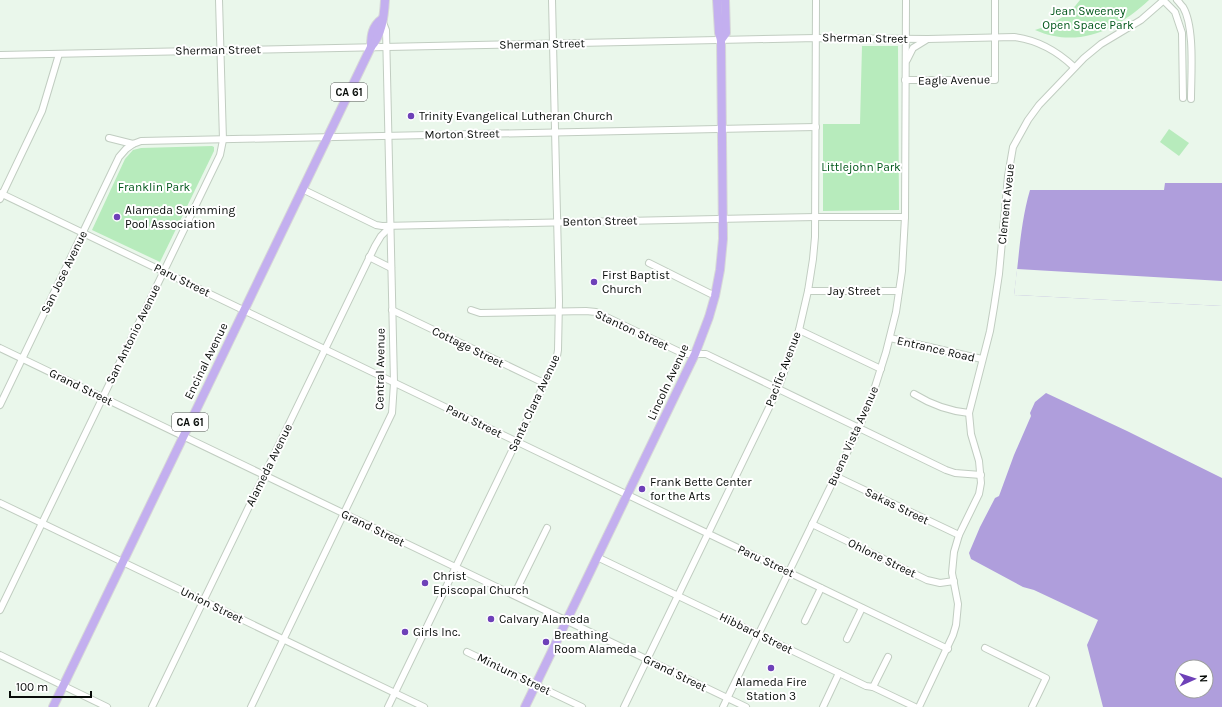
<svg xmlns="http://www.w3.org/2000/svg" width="1222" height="707" viewBox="0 0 1222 707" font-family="Karla,sans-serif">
	<rect width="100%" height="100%" fill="#eaf7eb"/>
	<g fill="#b7ebbc">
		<path d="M1080,0H1149C1117,30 1078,49 1035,30C1053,24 1068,16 1080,0Z"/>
		<path d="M862,46H898L899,210L823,211V124H860Z"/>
		<path d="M1169,129L1189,143L1179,156L1160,142Z"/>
		<path d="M212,146L214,147V151L160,262L92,230L125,159L133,150L141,148Z"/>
	</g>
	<g fill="#af9edc" fill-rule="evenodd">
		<path d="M1165,183H1222V306L1014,295C1019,260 1020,224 1030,190H1164Z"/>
		<path d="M1046,393L1127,431L1222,478V707H1103L1087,645L1098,620L1034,590L1023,587L971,559L969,553L980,527L995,498L999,496L1014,455L1031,416L1030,413L1035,402ZM1182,667H1206V691H1182Z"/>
	</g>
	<path fill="#eaf7eb" d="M1017,269L1222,281V306L1014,295Z"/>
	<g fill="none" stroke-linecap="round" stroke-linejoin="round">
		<g stroke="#c1cdc1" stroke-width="8">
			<g id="minor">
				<path d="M1163,0L1175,12L1182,33L1183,98"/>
				<path d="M1177,0C1179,2 1181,5 1183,7C1195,27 1191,75 1191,99"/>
				<path d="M0,55L816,38L928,39L1014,37C1038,40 1057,51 1074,67"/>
				<path d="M907,60L913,48L926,40"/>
				<path d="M905,80H995V0"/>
				<path d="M109,138L133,144L141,141L816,127"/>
				<path d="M302,189L376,225L382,226L816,217H905"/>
				<path d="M0,193L948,649"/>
				<path d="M0,199L42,111L59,54"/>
				<path d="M369,257L391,268"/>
				<path d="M649,263L715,296"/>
				<path d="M808,291H899"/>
				<path d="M392,310L544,383"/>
				<path d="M471,310L480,313L586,311L596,312L684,354H706L946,470L955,473L981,475"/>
				<path d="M799,330L881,369"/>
				<path d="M890,338L982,359"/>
				<path d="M0,348L746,707"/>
				<path d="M914,394C932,405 948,411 969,413"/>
				<path d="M0,405L119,157L126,149L133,144"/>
				<path d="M835,476L959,535"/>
				<path d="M0,503L424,707"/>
				<path d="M812,524L927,580L940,583L954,581"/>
				<path d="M597,557L866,686L873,687L915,707"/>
				<path d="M514,595L547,528"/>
				<path d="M0,610L220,155L223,140L219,0"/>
				<path d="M805,621L821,588"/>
				<path d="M847,639L862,608"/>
				<path d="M985,648L1046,678L1032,707"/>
				<path d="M467,652L582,707"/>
				<path d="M0,655L107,707"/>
				<path d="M873,687L888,657"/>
				<path d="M152,707L375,246L381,236L391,226"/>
				<path d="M251,707L392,413L394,383L386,30L382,20"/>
				<path d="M388,707L539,395L557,356L558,350L559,301L552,0"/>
				<path d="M624,707L778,389L799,330L808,291L813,259L815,237L816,0"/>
				<path d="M723,707L859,428L874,390L886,352L896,312L902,271L905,217L906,0"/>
				<path d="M823,707L839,673"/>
				<path d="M919,707L953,635L956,625L958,604L952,573L954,552L959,535L979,494L981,483L979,461L971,434L969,413L990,331L994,307L999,274L1008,176L1013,147L1028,120L1039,105L1084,58L1101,44L1141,20L1164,0"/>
			</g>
		</g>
		<g stroke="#d7d8d8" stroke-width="10">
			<g id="major">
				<path d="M721,40L726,33L725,0"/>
				<path d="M371,47C371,36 372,26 382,19"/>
				<path d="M53,707L371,47C382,34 384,17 385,0"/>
				<path d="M525,707L695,354L709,317L715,296L720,270L723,239L721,40L719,33L717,0"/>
			</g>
		</g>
		<use href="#minor" stroke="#fff" stroke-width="6"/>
		<use href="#major" stroke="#c3afef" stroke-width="8"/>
	</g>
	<g fill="#6e41b8" stroke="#fff" stroke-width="1.5">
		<circle cx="411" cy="116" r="4"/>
		<circle cx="117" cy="217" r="4"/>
		<circle cx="594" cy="282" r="4"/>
		<circle cx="642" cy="489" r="4"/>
		<circle cx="425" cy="583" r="4"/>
		<circle cx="491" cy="619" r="4"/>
		<circle cx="405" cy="632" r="4"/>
		<circle cx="546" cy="642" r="4"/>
		<circle cx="771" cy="668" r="4"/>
	</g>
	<g text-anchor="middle" stroke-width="4" stroke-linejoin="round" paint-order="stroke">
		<g fill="#fff" stroke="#525553" stroke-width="1">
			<rect x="331" y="83" width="36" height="18" rx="3"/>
			<rect x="172" y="413" width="36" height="18" rx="3"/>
		</g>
		<g font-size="11" font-weight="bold" fill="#080c09">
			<text x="349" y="96">CA 61</text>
			<text x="190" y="426">CA 61</text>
		</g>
		<g font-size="12" fill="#00571a" stroke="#fff">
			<text x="1088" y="15">Jean Sweeney<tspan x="1088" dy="14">Open Space Park</tspan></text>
			<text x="861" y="171">Littlejohn Park</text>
			<text x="154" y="191">Franklin Park</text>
		</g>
		<g font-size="12" fill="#080c09" stroke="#fff">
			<text transform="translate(865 38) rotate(1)" y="4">Sherman Street</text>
			<text transform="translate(542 44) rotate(-1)" y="4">Sherman Street</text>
			<text transform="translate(218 50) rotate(-1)" y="4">Sherman Street</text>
			<text transform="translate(954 80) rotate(-1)" y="4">Eagle Avenue</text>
			<text transform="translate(462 134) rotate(-1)" y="4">Morton Street</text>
			<text transform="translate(1006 204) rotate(-84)" y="4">Clement Aveue</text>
			<text transform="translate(600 221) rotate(-1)" y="4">Benton Street</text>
			<text transform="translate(64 272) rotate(-64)" y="4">San Jose Avenue</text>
			<text transform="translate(182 280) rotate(26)" y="4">Paru Street</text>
			<text x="854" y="295">Jay Street</text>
			<text transform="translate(632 330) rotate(25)" y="4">Stanton Street</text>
			<text transform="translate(133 334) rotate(-64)" y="4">San Antonio Avenue</text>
			<text transform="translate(468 347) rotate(26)" y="4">Cottage Street</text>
			<text transform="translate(936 349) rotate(13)" y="4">Entrance Road</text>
			<text transform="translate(206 361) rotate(-64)" y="4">Encinal Avenue</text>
			<text transform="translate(380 369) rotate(-89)" y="4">Central Avenue</text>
			<text transform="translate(783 369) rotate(-69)" y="4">Pacific Avenue</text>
			<text transform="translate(668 382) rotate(-65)" y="4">Lincoln Avenue</text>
			<text transform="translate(81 387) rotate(26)" y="4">Grand Street</text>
			<text transform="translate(534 403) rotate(-65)" y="4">Santa Clara Avenue</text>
			<text transform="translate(474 421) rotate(26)" y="4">Paru Street</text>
			<text transform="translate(853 436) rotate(-66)" y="4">Buena Vista Avenue</text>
			<text transform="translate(269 465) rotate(-64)" y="4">Alameda Avenue</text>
			<text transform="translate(897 506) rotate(26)" y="4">Sakas Street</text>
			<text transform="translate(373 528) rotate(26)" y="4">Grand Street</text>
			<text transform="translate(882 558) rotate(26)" y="4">Ohlone Street</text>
			<text transform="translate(766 561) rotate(25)" y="4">Paru Street</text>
			<text transform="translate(212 605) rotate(26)" y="4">Union Street</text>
			<text transform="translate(756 633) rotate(26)" y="4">Hibbard Street</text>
			<text transform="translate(675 673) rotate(26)" y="4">Grand Street</text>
			<text transform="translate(514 674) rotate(26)" y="4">Minturn Street</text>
		</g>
		<g font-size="12" fill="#080c09" stroke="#fff" text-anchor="start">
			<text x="419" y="120">Trinity Evangelical Lutheran Church</text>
			<text x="125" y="214">Alameda Swimming<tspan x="125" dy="14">Pool Association</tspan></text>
			<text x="602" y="279">First Baptist<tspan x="602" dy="14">Church</tspan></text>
			<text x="650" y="486">Frank Bette Center<tspan x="650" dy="14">for the Arts</tspan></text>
			<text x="433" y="580">Christ<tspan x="433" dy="14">Episcopal Church</tspan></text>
			<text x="499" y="623">Calvary Alameda</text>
			<text x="413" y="636">Girls Inc.</text>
			<text x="554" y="639">Breathing<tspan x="554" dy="14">Room Alameda</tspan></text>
			<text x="771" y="686" text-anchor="middle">Alameda Fire<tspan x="771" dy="14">Station 3</tspan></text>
		</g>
	</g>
	<g transform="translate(1194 679) rotate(87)"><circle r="19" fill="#ffffff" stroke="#9c9e9d"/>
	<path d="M0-3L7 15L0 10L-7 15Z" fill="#6e41b8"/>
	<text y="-6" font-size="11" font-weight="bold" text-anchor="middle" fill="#080c09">N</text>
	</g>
	<path d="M10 691v6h81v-6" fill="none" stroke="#080c09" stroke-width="2"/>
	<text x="16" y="691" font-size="12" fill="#080c09" stroke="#ffffff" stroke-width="3" paint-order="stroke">100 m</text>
</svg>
